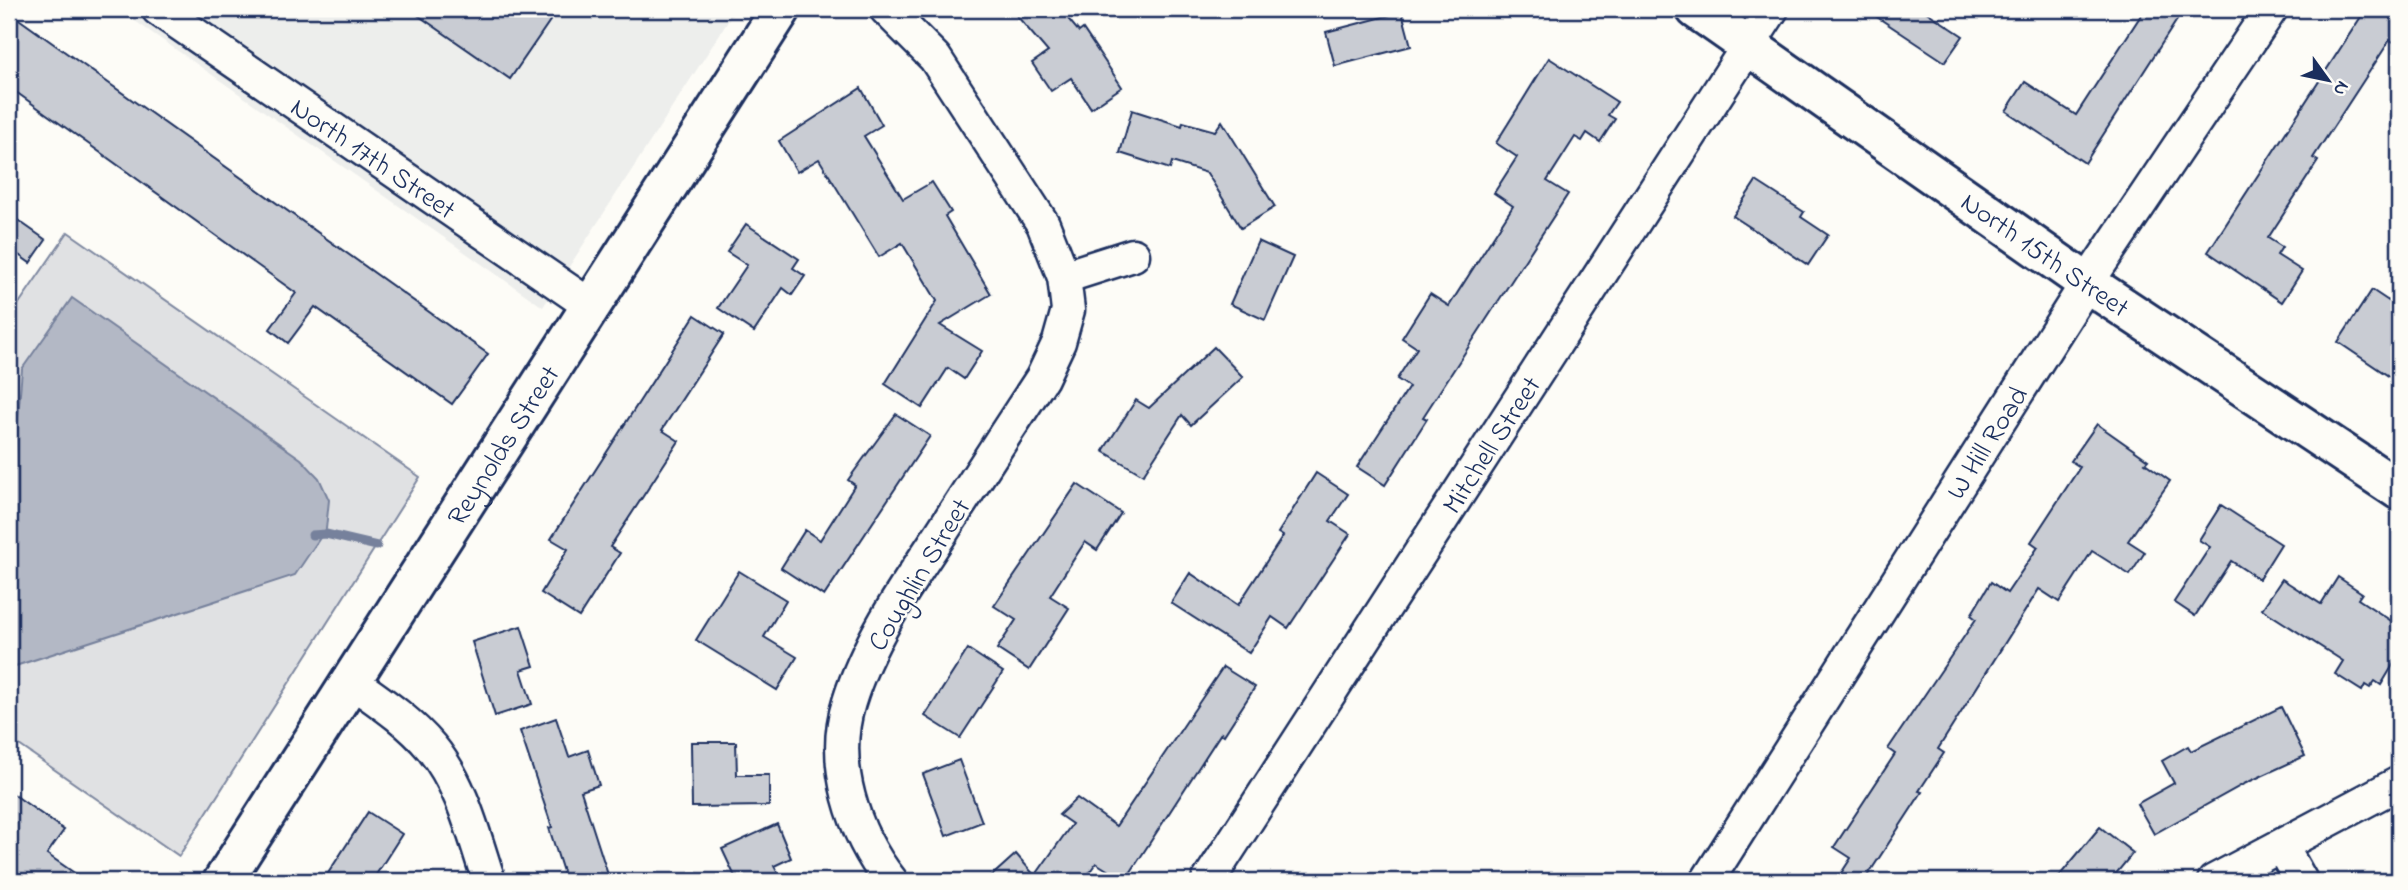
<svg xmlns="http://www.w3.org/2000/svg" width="2408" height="890" viewBox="0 0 2408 890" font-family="'Indie Flower',sans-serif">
	<rect width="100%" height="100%" fill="#fdfcf7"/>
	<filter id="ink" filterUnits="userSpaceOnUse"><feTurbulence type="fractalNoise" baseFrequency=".0143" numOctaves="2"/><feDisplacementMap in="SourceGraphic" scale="14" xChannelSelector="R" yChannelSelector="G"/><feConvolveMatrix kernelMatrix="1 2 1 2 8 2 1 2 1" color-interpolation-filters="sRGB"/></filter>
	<g filter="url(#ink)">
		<path fill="#edeeec" d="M118,9H736L543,307Z"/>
		<path fill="#e0e1e3" stroke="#7e88a0" stroke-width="2" d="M68,232L420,477L179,856L9,738V318Z"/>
		<path fill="#b3b8c5" stroke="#76819c" stroke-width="2" d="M72,298L301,459L319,478L329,500L326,529L295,575L9,668V527L22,369Z"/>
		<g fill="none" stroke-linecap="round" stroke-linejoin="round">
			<path stroke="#76819c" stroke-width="9" d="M312,535L326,534L377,546"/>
		</g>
		<g fill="#c9ccd3" stroke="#1b2f5e" stroke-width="2">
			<path d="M409,9H558L510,79Z"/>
			<path d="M1011,9H1060L1079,32L1083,29L1122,87L1091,108L1071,78L1051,91L1032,63L1048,52Z"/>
			<path d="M1865,9H1922L1963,36L1945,62Z"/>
			<path d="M2145,9H2184L2085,163L2006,111L2025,82L2076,115Z"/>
			<path d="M2366,9H2399V45L2390,40L2313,158L2318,161L2268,238L2282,247L2277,255L2302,271L2282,302L2208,252Z"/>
			<path d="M9,12L488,354L452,404L315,307L288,343L270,329L296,293L9,87Z"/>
			<path d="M1402,12L1411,46L1335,66L1326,32Z"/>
			<path d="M1549,58L1617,102L1608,115L1615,119L1600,142L1587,133L1582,141L1575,137L1547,181L1568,194L1423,417L1427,419L1385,485L1357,467L1409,387L1397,379L1417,348L1402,338L1430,294L1449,306L1513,206L1494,193L1517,157L1496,143Z"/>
			<path d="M861,88L882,125L864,136L903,199L932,182L951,212L945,216L991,294L940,325L982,351L964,379L948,368L922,408L885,384L937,301L902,243L879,257L819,159L797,172L779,141Z"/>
			<path d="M1132,110L1182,126L1183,122L1215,131L1222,121L1275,207L1241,228L1207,173L1172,162L1170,169L1120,153Z"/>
			<path d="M1756,181L1804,212L1801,217L1828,235L1808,265L1733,216Z"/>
			<path d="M9,214L46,240L30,263L9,248Z"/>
			<path d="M746,224L799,259L793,268L805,276L792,295L783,288L754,332L718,308L747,265L727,252Z"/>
			<path d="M1258,241L1293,257L1265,320L1230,304Z"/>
			<path d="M2372,290L2399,308V383L2338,342Z"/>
			<path d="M695,315L724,334L662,430L679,441L610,547L620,553L579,617L541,593L568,549L551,539Z"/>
			<path d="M1214,347L1243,377L1191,425L1182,415L1143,475L1103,451L1136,400L1149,408Z"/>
			<path d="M896,414L930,436L824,596L781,568L805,530L820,540L855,485L848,480Z"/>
			<path d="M2097,424L2148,460L2145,463L2170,481L2128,541L2145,552L2130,575L2092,551L2059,602L2039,589L1938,749L1944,753L1919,791L1922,792L1864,881H1836L1851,858L1834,847L1895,754L1888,749L1976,619L1971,615L1991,582L2007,593L2038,547L2031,542L2080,467L2071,461Z"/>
			<path d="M1316,473L1348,494L1330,521L1350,534L1288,628L1272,617L1249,653L1171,603L1190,573L1238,605L1283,536L1278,533Z"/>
			<path d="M1077,484L1121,513L1097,550L1085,542L1050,596L1069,608L1029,670L997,649L1016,620L994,606Z"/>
			<path d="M2221,505L2281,544L2259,579L2231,561L2195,616L2174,602L2210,547L2199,540Z"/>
			<path d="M739,571L786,600L764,637L797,657L777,690L696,640Z"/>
			<path d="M2338,577L2362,593L2358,599L2399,626V655L2381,685L2375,681L2370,688L2365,685L2362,691L2335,674L2343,661L2262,609L2282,579L2321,604Z"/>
			<path d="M521,626L534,666L521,670L532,704L495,716L472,642Z"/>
			<path d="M968,649L1003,672L960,738L925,716Z"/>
			<path d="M1223,667L1255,687L1224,735L1221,733L1125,881L1096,863L1083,881H986L1016,854L1035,876L1072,824L1059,815L1077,798L1116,826Z"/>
			<path d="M2281,707L2305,756L2244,784L2154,834L2137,804L2174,783L2162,761L2188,746L2191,751Z"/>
			<path d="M556,718L569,757L588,750L599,785L581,791L610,881H566L549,828L552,827L520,731Z"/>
			<path d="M691,742H736L737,775H769V806L692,807Z"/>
			<path d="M959,760L982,822L946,836L923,774Z"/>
			<path d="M9,791L64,830L47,854L86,881H9Z"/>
			<path d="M368,812L402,834L372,881H323Z"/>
			<path d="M777,824L791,858L774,866L782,881H737L722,849Z"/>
			<path d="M2100,827L2133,853L2110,881H2055Z"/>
		</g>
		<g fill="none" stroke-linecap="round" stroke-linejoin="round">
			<g stroke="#1b2f5e" stroke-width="37">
				<g id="minor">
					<path id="s1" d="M158,9L591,306"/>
					<path d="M886,9L935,58L1043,224L1064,277L1068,310L1059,342L1042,378C1007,431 972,485 938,538C904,589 867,643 849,702C830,763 853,833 891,881"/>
					<path d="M1064,277L1133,255"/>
					<path d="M351,681C379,701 408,720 431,747C462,784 474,836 489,881"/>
					<path d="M2282,847L2301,881"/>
					<path id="s2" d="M1208,881L1772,9"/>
					<path id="s3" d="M1707,881L2087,283L2271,9"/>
					<path d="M2214,881L2399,783"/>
				</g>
			</g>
			<g stroke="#1b2f5e" stroke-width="44">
				<g id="tertiary">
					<path id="s4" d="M1696,9L2087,283L2399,490"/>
				</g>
			</g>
			<g stroke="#1b2f5e" stroke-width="44">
				<g id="secondary">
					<path id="s5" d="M223,881L781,9"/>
				</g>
			</g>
			<use href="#minor" stroke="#fdfcf7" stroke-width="32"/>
			<use href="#tertiary" stroke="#fdfcf7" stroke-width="38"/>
			<use href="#secondary" stroke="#fdfcf7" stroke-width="38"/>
		</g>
	</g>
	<g text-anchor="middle" stroke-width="5" stroke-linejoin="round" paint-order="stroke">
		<g font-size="28" fill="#1b2f5e" stroke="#fdfcf7">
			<text dy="10" stroke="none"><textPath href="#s1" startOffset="262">North 17th Street</textPath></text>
			<text dy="10" stroke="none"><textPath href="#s4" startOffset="427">North 15th Street</textPath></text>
			<text dy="10" stroke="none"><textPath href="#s3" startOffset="520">W Hill Road</textPath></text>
			<text dy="10" stroke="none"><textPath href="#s5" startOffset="518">Reynolds Street</textPath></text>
			<text dy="10" stroke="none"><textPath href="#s2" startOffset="520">Mitchell Street</textPath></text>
			<text transform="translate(918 574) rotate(-59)" y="10">Coughlin Street</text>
		</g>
	</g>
	<rect width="2408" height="890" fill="none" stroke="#fdfcf7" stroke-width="35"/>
	<rect x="18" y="18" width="2373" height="855" fill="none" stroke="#1b2f5e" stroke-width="2.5" filter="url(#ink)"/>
	<g transform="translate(2328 80) rotate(123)" stroke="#fdfcf7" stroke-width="5" paint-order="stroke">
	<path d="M0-5L12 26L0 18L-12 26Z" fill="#1b2f5e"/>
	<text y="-10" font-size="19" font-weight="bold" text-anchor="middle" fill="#1b2f5e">N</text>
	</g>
</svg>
